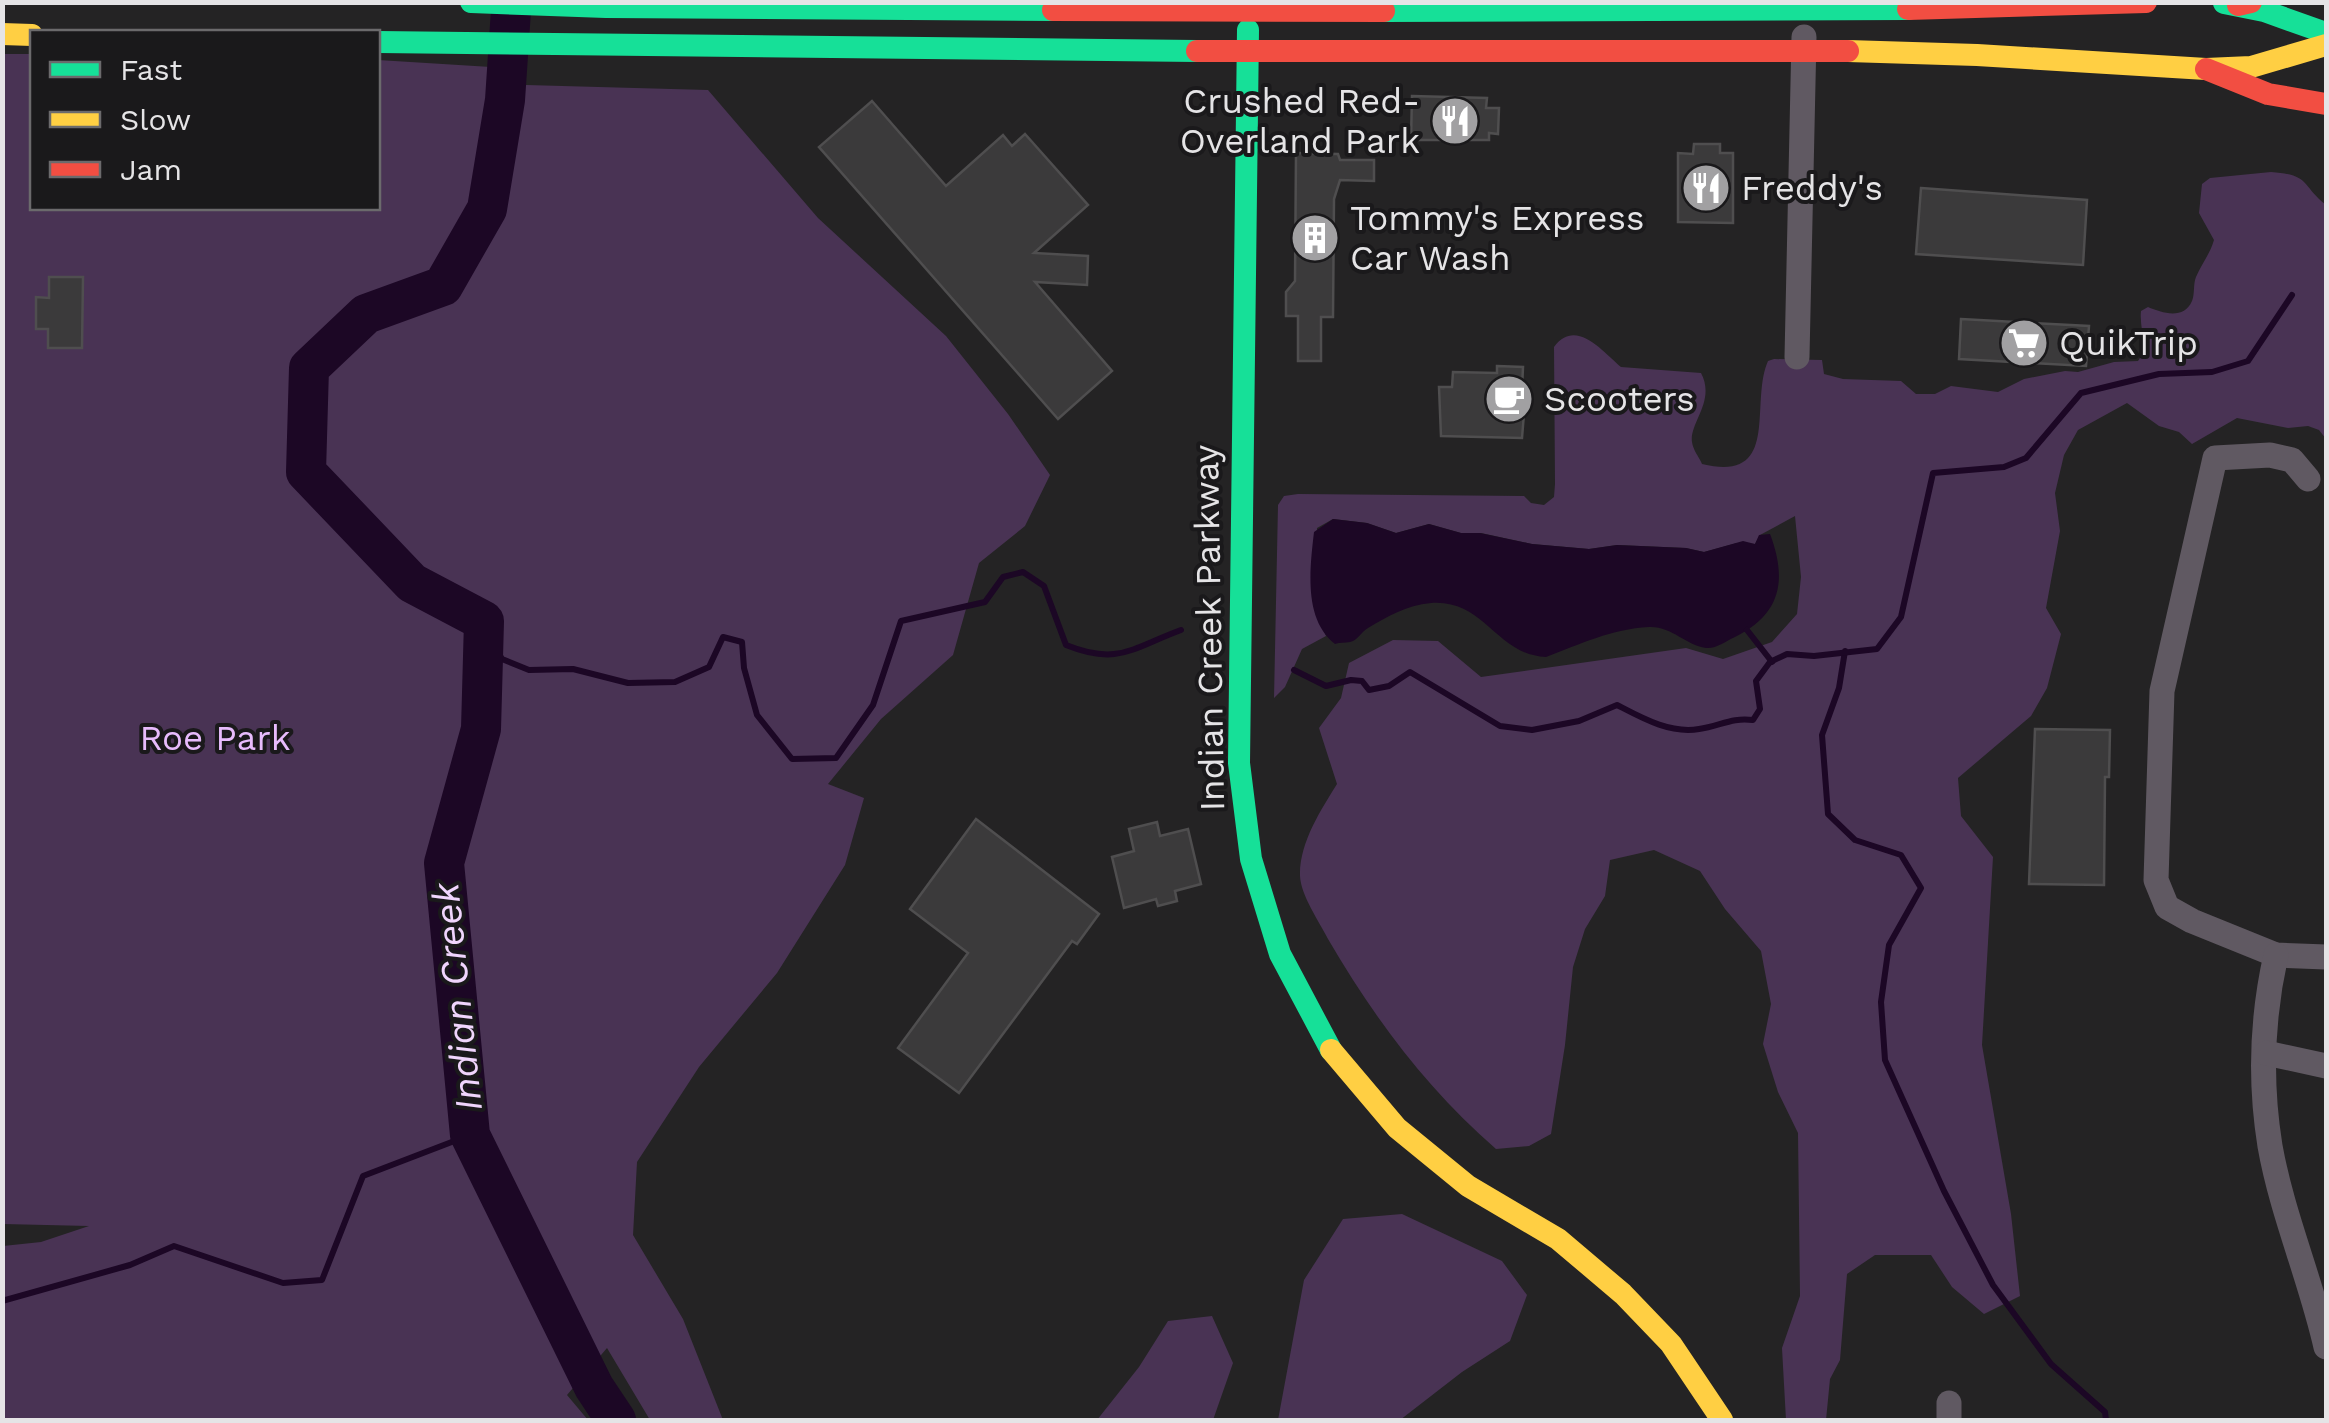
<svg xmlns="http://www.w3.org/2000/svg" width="2329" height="1423" viewBox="0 0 2329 1423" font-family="'Work Sans',sans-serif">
	<rect width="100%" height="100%" fill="#242324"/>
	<g fill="#493354">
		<path d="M2,54H32V208H378V60L491,67L487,84L708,90L818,218L946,336L1008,414L1050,475L1025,526L979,563L953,655L881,719L828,784L864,798L845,865L777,973L699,1067L637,1162L633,1235L683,1319L723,1420H650L607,1348L567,1395L588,1420H3V1246L41,1242L89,1226L3,1224Z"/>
		<path d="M2271,172C2311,175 2300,184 2326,205V439L2319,430L2308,426L2288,428L2237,418L2192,444L2179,432L2159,426L2127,403L2078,430L2064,455L2055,493L2060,531L2046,608L2061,634L2047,688L2031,716L1958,778L1961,816L1993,857L1982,1045L2011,1214L2020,1296L1984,1314L1952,1287L1931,1255H1875L1847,1274L1840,1360L1830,1379L1826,1420H1786L1782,1348L1800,1296L1798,1133L1778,1092L1763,1044L1771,1004L1761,951L1725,909L1700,871L1654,850L1610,860L1605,896L1585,929L1573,967L1565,1045L1551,1134L1529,1146L1496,1149C1427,1089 1374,1018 1328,939C1319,921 1301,896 1300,876C1299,843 1321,810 1337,784L1319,728L1341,698L1349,663L1393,640L1438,641L1481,677L1686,648L1723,659L1772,642L1797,614L1801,577L1795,516L1760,535L1755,544L1737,543L1704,552L1686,548L1617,545L1589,549L1532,544L1481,533H1461L1429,524L1396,533L1367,523L1333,519L1317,528L1314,607L1326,636L1302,649L1285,687L1274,698L1278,505L1284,496L1298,494L1524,496L1531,503L1544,505L1554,497L1555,484L1554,347C1576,317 1603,352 1621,367L1701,373C1716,401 1689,423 1692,442C1693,450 1699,457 1702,464C1782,483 1749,404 1768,361L1774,359L1822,360L1824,374L1843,379L1901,381L1916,394H1935L1951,386L1998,392L2024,379L2065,371L2078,372L2114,362L2138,361C2149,346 2139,329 2141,311L2148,307C2162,313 2184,320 2192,301C2195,294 2193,284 2196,277C2202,263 2210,254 2214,240L2199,213L2202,184L2210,178Z"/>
		<path d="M1402,1214L1502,1261L1527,1295L1510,1341L1462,1372L1400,1420H1278L1304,1280L1343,1219Z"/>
		<path d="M1212,1316L1233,1363L1213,1420H1097L1139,1367L1168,1321Z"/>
	</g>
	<path fill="#1c0725" d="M1333,519L1367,523L1396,533L1429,524L1461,533H1480L1532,544L1589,549L1617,545L1686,548L1704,552L1743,541L1755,544L1759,535L1770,534C1787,579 1782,614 1735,637C1726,641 1716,649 1706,648C1685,645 1672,626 1649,627C1611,629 1581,644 1546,657C1496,655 1485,599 1431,603C1406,605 1387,617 1368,628C1361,632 1357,641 1350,642C1345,643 1340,642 1335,644C1303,619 1310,568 1314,532Z"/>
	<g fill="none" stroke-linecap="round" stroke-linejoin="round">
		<g stroke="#1c0725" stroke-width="6">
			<path d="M484,629L502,659L529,670L573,669L628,683L675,682L709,667L723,637L742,642L744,668L757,715L792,759L836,758L873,705L901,621L985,602L1003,577L1023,572L1044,586L1066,645C1118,666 1132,648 1181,630"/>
			<path d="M1747,630L1772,662"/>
			<path d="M1845,651L1839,688L1822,735L1828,814L1855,840L1901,855L1921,888L1889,945L1881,1002L1885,1060L1944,1191L1993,1285L2051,1364L2105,1412L2106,1420"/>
			<path d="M1294,670L1326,686L1351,680L1362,681L1369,690L1389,686L1410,672L1500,726L1532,730L1579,721L1617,705C1642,718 1670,734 1699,729C1720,726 1732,717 1753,720L1760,709L1756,681L1770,662L1787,654L1814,656L1877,649L1901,617L1933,473L2004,467L2026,458L2081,393L2159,374L2212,372L2248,361L2292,295"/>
			<path d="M2,1301L130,1265L174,1246L283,1283L322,1280L363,1176L470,1135"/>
		</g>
		<path stroke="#1c0725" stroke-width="40" d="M511,10L505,100L487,209L443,286L366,314L309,368L306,472L412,583L484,621L481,729L444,863L470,1135L594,1387L616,1420"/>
	</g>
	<g fill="#3b3a3b" stroke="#4f4e4f" stroke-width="2.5">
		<path d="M1412,96L1487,98L1486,108H1499L1498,134L1489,133V140H1411Z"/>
		<path d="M872,101L946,186L1003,135L1012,146L1025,134L1088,205L1034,253L1088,256L1087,285L1035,282L1112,371L1058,419L819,147Z"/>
		<path d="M1694,144H1720V153H1733V223L1678,222V153L1693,154Z"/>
		<path d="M1296,153L1338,154L1340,160H1374V181L1340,180L1334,199L1333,317H1321V361H1298V316H1286V292L1295,281Z"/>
		<path d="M1921,188L2087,200L2083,265L1916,254Z"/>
		<path d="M49,277H83L82,348H48V329H36V297L49,298Z"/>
		<path d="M1961,319L2089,326L2086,366L1959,359Z"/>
		<path d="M1497,366L1523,367L1522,389H1526L1522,438L1441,436L1439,387H1452L1453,372L1497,373Z"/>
		<path d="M2035,729L2110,730L2109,777H2105L2104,885L2029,884Z"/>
		<path d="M976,819L1099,914L1077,944L1072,941L959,1093L898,1048L968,953L910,909Z"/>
		<path d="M1157,822L1160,836L1188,829L1201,884L1175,891L1177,901L1158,906L1156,899L1124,908L1112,857L1134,851L1129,829Z"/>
	</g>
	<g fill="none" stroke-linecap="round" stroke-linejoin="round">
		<g stroke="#605962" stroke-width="25">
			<path d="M1797,357L1804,37"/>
			<path d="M2308,479L2292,460L2270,455L2215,458L2162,691L2156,880L2167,907L2192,921L2276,955L2326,957"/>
			<path d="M2276,955C2262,1017 2260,1084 2270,1146C2282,1214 2311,1280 2326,1347"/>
			<path d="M2266,1053L2326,1066"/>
			<path d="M1949,1420V1403"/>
		</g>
		<g stroke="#16e098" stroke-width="22">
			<path d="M471,2L606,7L1053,10"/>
			<path d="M2224,3L2264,11L2326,33"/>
			<path d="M1384,11L1908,9"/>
			<path d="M1248,30L1239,763L1251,859L1280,954L1331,1050"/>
			<path d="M378,42L1197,51"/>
		</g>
		<g stroke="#ffcf43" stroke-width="22">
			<path d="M2,34L32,35"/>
			<path d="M1848,51L1977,55L2206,69L2251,67L2326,45"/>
			<path d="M1331,1050L1397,1128L1468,1186L1558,1239L1623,1294L1671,1344L1722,1420"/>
		</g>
		<g stroke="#f24e42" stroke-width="22">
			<path d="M2238,5L2251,2"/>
			<path d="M1908,9L2146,2"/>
			<path d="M1053,10L1384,11"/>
			<path d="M1197,51H1848"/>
			<path d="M2206,69L2268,94L2326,104"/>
		</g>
	</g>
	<defs>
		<g id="restaurant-disc" transform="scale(2.5)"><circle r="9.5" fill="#a1a0a2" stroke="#1a191b"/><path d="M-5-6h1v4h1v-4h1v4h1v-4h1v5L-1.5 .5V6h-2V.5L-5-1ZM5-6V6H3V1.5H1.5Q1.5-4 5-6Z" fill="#fff"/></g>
		<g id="building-disc" transform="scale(2.5)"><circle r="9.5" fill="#a1a0a2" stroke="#1a191b"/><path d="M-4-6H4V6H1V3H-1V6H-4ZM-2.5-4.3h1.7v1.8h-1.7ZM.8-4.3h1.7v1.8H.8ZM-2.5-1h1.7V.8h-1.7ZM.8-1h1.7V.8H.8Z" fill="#fff"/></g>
		<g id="supermarket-disc" transform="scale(2.5)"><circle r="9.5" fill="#a1a0a2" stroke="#1a191b"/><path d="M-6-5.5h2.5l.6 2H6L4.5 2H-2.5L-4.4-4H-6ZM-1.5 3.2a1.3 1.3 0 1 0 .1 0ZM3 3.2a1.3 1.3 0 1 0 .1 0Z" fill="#fff"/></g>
		<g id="cafe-disc" transform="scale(2.5)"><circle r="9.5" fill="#a1a0a2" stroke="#1a191b"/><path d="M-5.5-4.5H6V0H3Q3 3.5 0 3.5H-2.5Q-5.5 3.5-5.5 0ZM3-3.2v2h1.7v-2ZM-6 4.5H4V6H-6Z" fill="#fff"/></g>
	</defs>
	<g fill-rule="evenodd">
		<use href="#restaurant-disc" x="1455" y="121"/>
		<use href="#restaurant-disc" x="1706" y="188"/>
		<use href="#building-disc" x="1315" y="238"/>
		<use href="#supermarket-disc" x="2024" y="343"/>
		<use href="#cafe-disc" x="1509" y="399"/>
	</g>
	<g text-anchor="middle" stroke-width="8" stroke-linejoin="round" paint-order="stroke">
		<g font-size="35" fill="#e5e4e6" stroke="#1a191b" text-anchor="start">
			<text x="1420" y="113" text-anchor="end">Crushed Red-<tspan x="1420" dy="40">Overland Park</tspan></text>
			<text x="1741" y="200">Freddy's</text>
			<text x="1350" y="230">Tommy's Express<tspan x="1350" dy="40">Car Wash</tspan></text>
			<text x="2059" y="355">QuikTrip</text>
			<text x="1544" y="411">Scooters</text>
		</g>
		<g font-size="35" fill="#e5e4e6" stroke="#1a191b">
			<text transform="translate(1209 628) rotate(-91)" y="12">Indian Creek Parkway</text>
		</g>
		<g font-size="35" fill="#e7bbfc" stroke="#1a191b">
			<text x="215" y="750">Roe Park</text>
		</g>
		<g font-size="38" font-style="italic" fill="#f0d5fd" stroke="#1a191b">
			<text transform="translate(457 997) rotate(-96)" y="13">Indian Creek</text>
		</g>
	</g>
	<rect width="2329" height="1423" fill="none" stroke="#e5e4e6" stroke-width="10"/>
	<rect x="30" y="30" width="350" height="180" fill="#1a191b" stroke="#6b6a6c" stroke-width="2.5"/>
	<rect x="50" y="62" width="50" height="15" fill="#16e098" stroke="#6b6a6c" stroke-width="2.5"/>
	<text x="120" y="80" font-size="30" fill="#e5e4e6">Fast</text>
	<rect x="50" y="112" width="50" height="15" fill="#ffcf43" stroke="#6b6a6c" stroke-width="2.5"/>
	<text x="120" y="130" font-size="30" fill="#e5e4e6">Slow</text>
	<rect x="50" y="162" width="50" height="15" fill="#f24e42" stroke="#6b6a6c" stroke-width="2.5"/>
	<text x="120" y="180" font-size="30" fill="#e5e4e6">Jam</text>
</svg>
